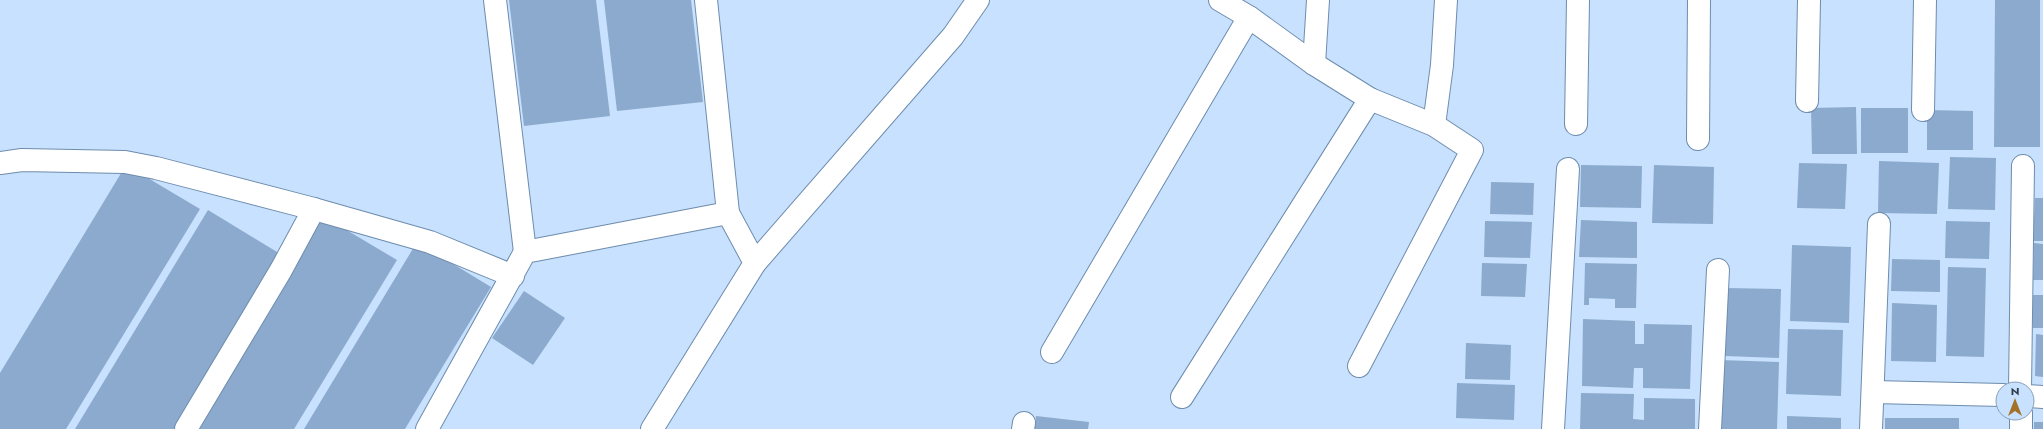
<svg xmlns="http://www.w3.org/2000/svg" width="2043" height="429" viewBox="0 0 2043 429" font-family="Jost,sans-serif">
	<rect width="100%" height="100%" fill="#c7e1fe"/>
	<g fill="#8caacd">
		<path d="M509,0H596L610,116L524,126Z"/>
		<path d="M604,0H691L703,102L617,111Z"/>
		<path d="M1995,0H2040V147H1994Z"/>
		<path d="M1856,107L1857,154H1812L1811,108Z"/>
		<rect x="1861" y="108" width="47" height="45"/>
		<path d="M1927,110L1973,111V150H1927Z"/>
		<path d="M1950,157L1996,158L1995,210L1948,209Z"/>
		<path d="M1879,161L1939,163L1937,214L1878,213Z"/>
		<path d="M1799,163L1847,164L1845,209L1797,208Z"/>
		<path d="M126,165L200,209L66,429H0V373Z"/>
		<path d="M1581,165L1642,166L1641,208L1580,207Z"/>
		<path d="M1654,165L1714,167L1713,224L1652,223Z"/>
		<path d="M1491,182L1534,183L1533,215L1490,214Z"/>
		<path d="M2035,198H2043V241H2033Z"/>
		<path d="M208,210L282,255L176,429H75Z"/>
		<path d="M323,216L397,260L294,429H193Z"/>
		<path d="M1581,220L1637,222V258L1579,257Z"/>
		<path d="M1485,221L1532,222L1530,258L1484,257Z"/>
		<path d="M1946,221L1990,222L1989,259L1945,258Z"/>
		<path d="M417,242L491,287L420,404L405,429H304Z"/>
		<path d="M2034,243L2043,244V280H2033Z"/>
		<path d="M1792,245L1851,247L1849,323L1790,321Z"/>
		<path d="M1892,259L1940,260V292L1891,291Z"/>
		<path d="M1482,263L1527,264L1525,297L1481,296Z"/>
		<path d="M1585,263L1637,264L1636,308H1615V299L1589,298V305H1584Z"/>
		<path d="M1948,267L1986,268L1984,357L1946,356Z"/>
		<path d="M1726,288L1781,289L1779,358L1725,356Z"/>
		<path d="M524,291L565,318L533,365L492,338Z"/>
		<rect x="2033" y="295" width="10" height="33"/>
		<path d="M1892,303L1937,305L1936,362L1891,361Z"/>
		<path d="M1583,319L1635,321V344H1644V324L1692,325L1690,389L1643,388V368H1634L1633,388L1582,386Z"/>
		<path d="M1788,329L1843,330L1841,396L1786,394Z"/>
		<path d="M2036,334L2043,335V377L2035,376Z"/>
		<path d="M1466,343L1511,345L1510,380L1465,379Z"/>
		<path d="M1720,360L1779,362L1777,429H1719Z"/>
		<path d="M1457,383L1515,385L1514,420L1456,418Z"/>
		<path d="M1581,393L1634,394L1633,419L1644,420V398L1695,399V429H1580Z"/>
		<path d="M1036,416L1089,422L1088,429H1034Z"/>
		<path d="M1787,416L1841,418V429H1787Z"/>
		<rect x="1885" y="418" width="74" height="11"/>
		<rect x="2034" y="422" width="9" height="7"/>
	</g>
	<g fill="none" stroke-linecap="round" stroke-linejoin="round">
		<g stroke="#6e8cad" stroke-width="24">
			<g id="minor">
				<path d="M495,0L525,252"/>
				<path d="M706,0L728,213"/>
				<path d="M1220,0L1249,17"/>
				<path d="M1314,64L1318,0"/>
				<path d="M1807,101L1809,0"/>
				<path d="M1923,110L1925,0"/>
				<path d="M1576,124L1578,0"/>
				<path d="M1434,125L1442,65L1446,0"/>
				<path d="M1698,139L1699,0"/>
				<path d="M0,163L22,160L125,162L156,168L314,209L430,242L513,276"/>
				<path d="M755,263L953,36L978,0"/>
				<path d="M1052,352L1249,17L1314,64L1370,99L1434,125L1472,150L1359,366"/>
				<path d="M2020,389L2023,166"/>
				<path d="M1873,392L2003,395"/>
				<path d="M2027,396L2043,397"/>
				<path d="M1182,397L1370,99"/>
				<path d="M2021,413V429"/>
				<path d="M186,429L281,270L314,209"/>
				<path d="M427,429L525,252L728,213L755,263L652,429"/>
				<path d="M1023,429L1024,423"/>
				<path d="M1553,429L1568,169"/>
				<path d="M1710,429L1718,270"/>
				<path d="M1871,429L1879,224"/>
			</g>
		</g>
		<use href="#minor" stroke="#fff" stroke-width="22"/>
	</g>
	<g transform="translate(2015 401)"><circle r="19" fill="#c7e1fe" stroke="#8a9fb6"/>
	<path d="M0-3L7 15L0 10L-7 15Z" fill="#a47128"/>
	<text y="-6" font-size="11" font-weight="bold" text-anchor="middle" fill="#2e3b49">N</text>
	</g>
</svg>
